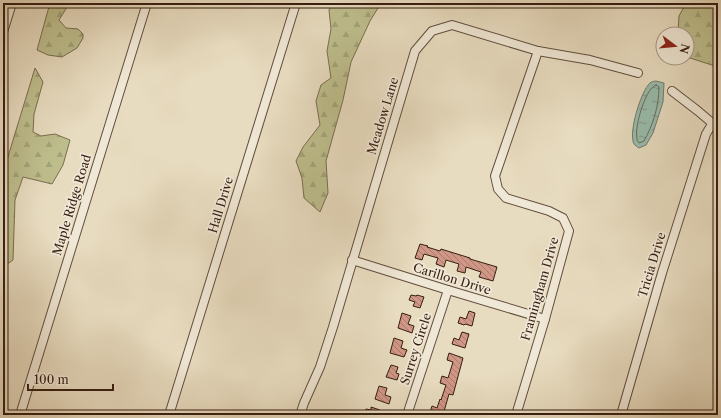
<svg xmlns="http://www.w3.org/2000/svg" width="721" height="418" viewBox="0 0 721 418" font-family="'Libre Caslon Text',serif">
	<defs>
		<pattern id="forest-firs" width="22" height="20" patternUnits="userSpaceOnUse"><rect width="22" height="20" fill="#bebe8d"/><path d="M5 1l3.5 6h-7zM16 11l3.5 6h-7z" fill="#a4a379"/></pattern>
		<pattern id="water-ripples" width="26" height="14" patternUnits="userSpaceOnUse"><rect width="26" height="14" fill="#98bcac"/><path d="M2 4q2-2 4 0t4 0M15 11q2-2 4 0t4 0" fill="none" stroke="#7d988b"/></pattern>
		<pattern id="building-back-hatch" width="6" height="6" patternUnits="userSpaceOnUse"><rect width="6" height="6" fill="#d19786"/><path d="M-1 5l2 2M0 0l6 6M5-1l2 2" fill="none" stroke="#aa7b6c"/></pattern>
	</defs>
	<rect width="100%" height="100%" fill="#e8dcc0"/>
	<filter id="stains"><feTurbulence type="fractalNoise" baseFrequency=".005" numOctaves="4"/><feColorMatrix values="0 0 0 0 .2 0 0 0 0 .09 0 0 0 0 .02 0 0 0 .5 -.17"/></filter>
	<radialGradient id="worn" r=".72"><stop offset=".6" stop-color="#630" stop-opacity="0"/><stop offset="1" stop-color="#630" stop-opacity=".3"/></radialGradient>
	<g fill="url(#forest-firs)" stroke="#7a6e4f">
		<path d="M50,3H72L67,7L59,20L66,28L78,29L83,34V38L77,48L62,57L48,55L37,50Z"/>
		<path d="M333,3H381L370,21L351,62L343,100L326,161L328,193L320,212L304,198L302,178L296,161L303,147L320,125L316,101L321,85L331,78L327,51L331,29L329,10Z"/>
		<path d="M686,3H718V67L687,57V34H678L679,16Z"/>
		<path d="M35,68L43,82L34,114L33,132L41,136L55,134L70,140L63,165L52,184L23,177L15,200L13,260L3,267V173Z"/>
	</g>
	<path fill="url(#water-ripples)" stroke="#717c6e" d="M656,81L664,83L663,102L653,133L646,145L639,148C637,147 635,145 634,144C628,133 641,91 650,83C651,82 654,81 656,81Z"/>
	<g fill="none" stroke-linecap="round" stroke-linejoin="round">
		<path stroke="#676c5e" stroke-width="1" d="M656,85L659,87C659,106 653,125 644,141L639,143L637,140C637,136 636,132 637,128C638,118 646,88 656,85Z"/>
	</g>
	<g fill="url(#building-back-hatch)" stroke="#361d11">
		<path d="M420,244L428,246L427,247L440,251L441,249L470,258V259L497,267L493,281L479,277L481,272L466,267L465,273L457,271L459,264L446,260L444,267L436,264L438,258L424,254L422,260L415,258Z"/>
		<path d="M411,295L416,296L417,295L424,297L420,308L413,306L415,302L409,300Z"/>
		<path d="M469,311L475,313L472,326L465,324L464,325L458,323L460,317L466,319Z"/>
		<path d="M402,313L411,316L408,324L414,326L412,333L398,328Z"/>
		<path d="M462,332L469,334L465,348L452,344L454,338L459,340Z"/>
		<path d="M394,338L403,341L401,348L407,350L404,357L390,353Z"/>
		<path d="M449,353L463,358L453,395L449,394L443,415L436,413L435,414L430,412L432,406L437,408L440,399L441,400L446,385L440,383L442,376L448,378L453,362L447,360Z"/>
		<path d="M391,365L398,367L396,373L399,374L397,380L386,377Z"/>
		<path d="M379,386L387,388L385,395L391,397L389,404L375,399Z"/>
		<path d="M371,407L380,410L379,413L382,414V415H364L366,409L371,410Z"/>
	</g>
	<g fill="none" stroke-linecap="round" stroke-linejoin="round">
		<g stroke="#624d3d" stroke-width="10">
			<g id="minor">
				<path d="M3,32L12,3"/>
				<path d="M672,91L698,111L718,128"/>
				<path d="M352,260L448,290L545,319"/>
				<path d="M20,415L147,3"/>
				<path d="M169,415L296,3"/>
				<path d="M300,415L304,403L320,367L333,327L415,51L432,31L452,25L538,51L590,60L638,73"/>
				<path d="M407,415L448,290"/>
				<path d="M516,415L545,319L569,231L563,218L549,211L506,198L498,189L495,176L538,51"/>
				<path d="M621,415L662,273L706,134L712,124"/>
			</g>
		</g>
		<use href="#minor" stroke="#f0e8d6" stroke-width="8"/>
	</g>
	<g text-anchor="middle" stroke-width="3.5" stroke-linejoin="round" paint-order="stroke">
		<g font-size="12" fill="#361d11" stroke="#f0e8d6">
			<text transform="translate(383 116) rotate(-73)" y="4">Meadow Lane</text>
			<text transform="translate(72 205) rotate(-73)" y="4">Maple Ridge Road</text>
			<text transform="translate(221 205) rotate(-73)" y="4">Hall Drive</text>
			<text transform="translate(652 265) rotate(-73)" y="4">Tricia Drive</text>
			<text transform="translate(452 279) rotate(17)" y="4">Carillon Drive</text>
			<text transform="translate(540 289) rotate(-74)" y="4">Framingham Drive</text>
			<text transform="translate(416 349) rotate(-72)" y="4">Surrey Circle</text>
		</g>
	</g>
	<rect width="721" height="418" fill="none" stroke="#e8dcc0" stroke-width="16"/>
	<rect x="4" y="4" width="713" height="410" fill="none" stroke="#361d11" stroke-width="2"/>
	<rect x="8" y="8" width="705" height="402" fill="none" stroke="#361d11"/>
	<g transform="translate(675 46) rotate(106)"><circle r="19" fill="#f0e8d6" stroke="#a69787"/>
	<path d="M0-3L7 15L0 10L-7 15Z" fill="#8f2418"/>
	<text y="-6" font-size="11" font-weight="bold" text-anchor="middle" fill="#361d11">N</text>
	</g>
	<path d="M28 384v6h85v-6" fill="none" stroke="#361d11" stroke-width="2"/>
	<text x="34" y="384" font-size="12" fill="#361d11" stroke="#f0e8d6" stroke-width="3" paint-order="stroke">100 m</text>
	<rect width="100%" height="100%" filter="url(#stains)"/>
	<rect width="100%" height="100%" fill="url(#worn)"/>
</svg>
